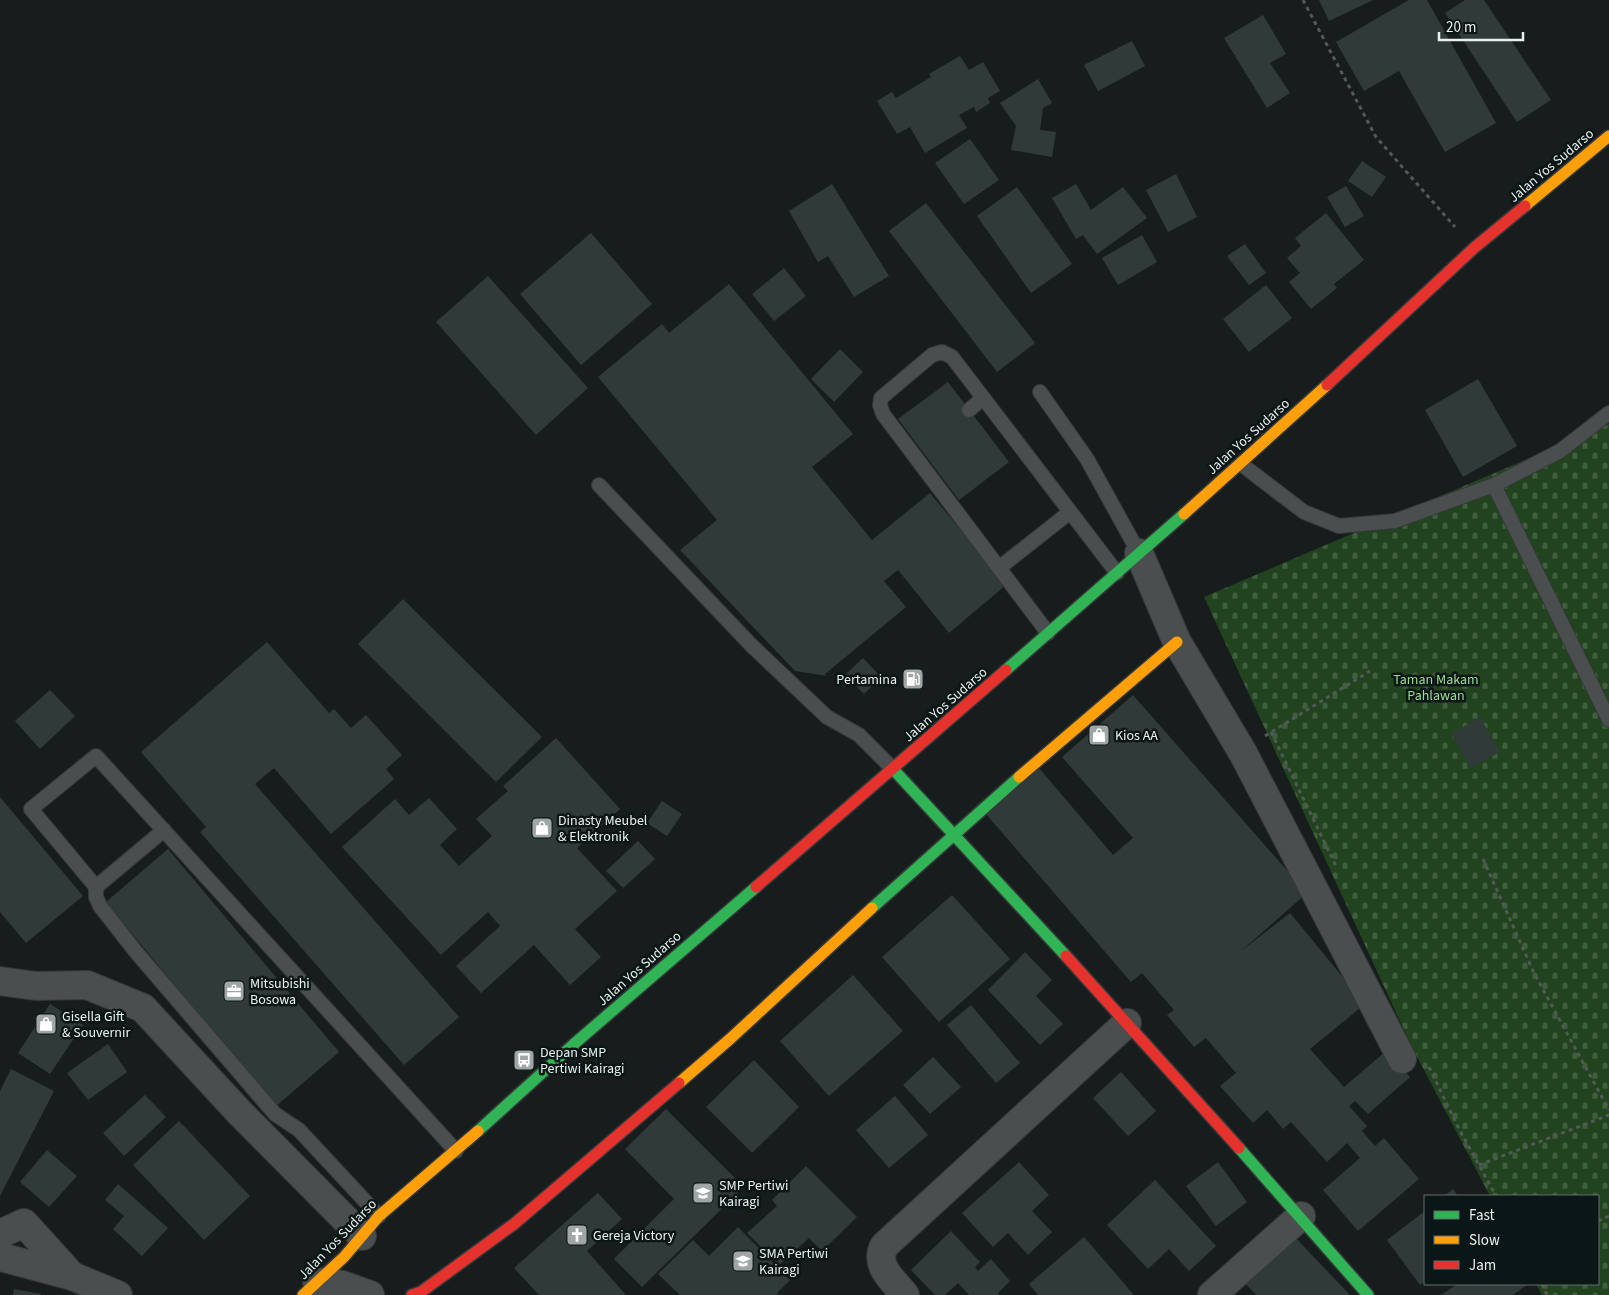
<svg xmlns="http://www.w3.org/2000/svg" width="1609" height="1295" viewBox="0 0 1609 1295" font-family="'Source Sans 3',sans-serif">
	<defs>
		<pattern id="cemetery-stones" width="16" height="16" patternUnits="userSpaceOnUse" patternTransform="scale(1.25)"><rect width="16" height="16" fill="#21431e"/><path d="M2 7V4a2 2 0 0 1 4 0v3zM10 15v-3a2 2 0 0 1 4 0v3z" fill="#415e3f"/></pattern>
	</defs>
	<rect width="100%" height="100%" fill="#171d1d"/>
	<path fill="url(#cemetery-stones)" d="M1609,424V1295H1542L1536,1284H1598V1196H1490L1412,1047L1204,597Z"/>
	<g fill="#303b39">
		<path d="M1319,0H1373L1329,21Z"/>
		<path d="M1409,0H1427L1496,123L1445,152L1399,71L1364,91L1336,42Z"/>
		<path d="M1465,0H1484L1551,100L1517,122L1445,13Z"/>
		<path d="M1263,15L1286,54L1270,63L1290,93L1267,108L1224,38Z"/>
		<path d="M1132,41L1145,66L1098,91L1084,65Z"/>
		<path d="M960,56L969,70L983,62L1000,91L988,98L990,103L976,112L974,107L959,115L967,128L925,153L910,127L897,134L877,101L892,92L896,98L931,77L929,74Z"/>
		<path d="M1038,79L1052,103L1043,108L1040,130L1056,132L1052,157L1011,150L1016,126L1000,103Z"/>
		<path d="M970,139L999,180L964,204L935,163Z"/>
		<path d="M1362,161L1386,177L1372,197L1348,181Z"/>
		<path d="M1176,174L1197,217L1168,232L1146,190Z"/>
		<path d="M832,184L889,276L854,297L828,256L818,262L789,211Z"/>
		<path d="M1076,184L1091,210L1123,187L1147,218L1097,254L1083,235L1076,239L1052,198Z"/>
		<path d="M1346,186L1364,216L1345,227L1327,197Z"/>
		<path d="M1017,187L1072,264L1031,293L977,216Z"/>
		<path d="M926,203L1035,343L997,372L889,231Z"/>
		<path d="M1326,213L1364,260L1334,284L1337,288L1311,309L1289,282L1300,273L1287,258L1301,246L1295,238Z"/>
		<path d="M591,233L652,304L581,365L520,294Z"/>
		<path d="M1142,235L1157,262L1118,285L1102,258Z"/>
		<path d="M1245,244L1266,273L1249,285L1227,256Z"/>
		<path d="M784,268L806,296L774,321L752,294Z"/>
		<path d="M488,276L588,388L536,435L436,322Z"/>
		<path d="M729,284L853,434L812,467L872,540L930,493L1006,585L949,633L898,570L884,581L906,607L825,674L827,676L795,671L680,550L717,520L598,377L662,324L669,333Z"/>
		<path d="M1266,285L1292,318L1249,352L1223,319Z"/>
		<path d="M840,349L863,372L834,402L811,379Z"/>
		<path d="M1478,379L1517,446L1463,477L1425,410Z"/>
		<path d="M948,382L1009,462L959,500L898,419Z"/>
		<path d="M403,599L542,737L496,782L358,644Z"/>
		<path d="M267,642L329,713L334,709L351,728L366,715L402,755L386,769L394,779L331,834L274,768L255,784L459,1017L404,1065L200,832L206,827L141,752Z"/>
		<path d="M863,658L881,677L864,694L845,675Z"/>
		<path d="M50,690L75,716L40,749L15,721Z"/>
		<path d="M1133,695L1307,893L1241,951L1290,913L1365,1004L1310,1049L1344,1087L1386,1051L1410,1077L1368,1114L1355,1101L1349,1106L1367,1126L1362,1131L1375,1146L1384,1138L1419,1179L1358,1231L1323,1190L1360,1158L1347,1143L1327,1162L1291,1122L1283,1129L1267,1110L1253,1123L1220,1086L1236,1073L1206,1038L1194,1047L1167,1015L1174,1010L1142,973L1131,982L986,814L1039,768L1113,855L1133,838L1062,757Z"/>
		<path d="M1480,717L1500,752L1471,768L1451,734Z"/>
		<path d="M556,738L620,809L577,848L617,891L575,929L601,957L570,985L534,945L481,993L456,966L500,926L488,912L441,955L342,847L395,799L409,815L429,798L457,829L440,845L459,866L492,836L476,819L508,791L503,786Z"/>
		<path d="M0,797L83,896L26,943L0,912Z"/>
		<path d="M662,801L682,814L667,836L647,823Z"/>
		<path d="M638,841L655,859L623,888L606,871Z"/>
		<path d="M168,849L339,1052L275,1107L106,902Z"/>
		<path d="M952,895L1010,959L939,1022L882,957Z"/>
		<path d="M1025,952L1052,980L1036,996L1063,1024L1040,1045L988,990Z"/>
		<path d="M853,975L903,1031L829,1096L780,1041Z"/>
		<path d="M50,1004L83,1025L50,1074L18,1053Z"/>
		<path d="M971,1005L1020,1063L996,1083L947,1025Z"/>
		<path d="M108,1044L127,1072L88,1100L67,1073Z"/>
		<path d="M933,1057L961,1087L930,1114L903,1085Z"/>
		<path d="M754,1060L799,1107L752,1153L706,1107Z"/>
		<path d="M11,1069L54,1091L0,1196V1091Z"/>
		<path d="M1121,1072L1156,1111L1128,1136L1093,1098Z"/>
		<path d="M145,1095L166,1117L124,1156L103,1133Z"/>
		<path d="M895,1096L928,1135L889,1168L856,1130Z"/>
		<path d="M666,1109L744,1187L642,1287L614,1259L674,1199L625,1149Z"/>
		<path d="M179,1121L250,1196L204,1240L133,1165Z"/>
		<path d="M47,1150L77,1176L49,1207L20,1182Z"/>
		<path d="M1019,1162L1049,1195L1032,1211L1052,1232L1028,1255L1008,1233L993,1247L962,1213Z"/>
		<path d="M1218,1162L1247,1202L1216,1226L1186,1186Z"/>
		<path d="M806,1166L857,1217L822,1251L809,1238L779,1265L747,1233L777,1206L772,1200Z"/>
		<path d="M1155,1180L1216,1246L1189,1271L1169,1249L1148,1269L1107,1225Z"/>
		<path d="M118,1184L168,1228L142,1256L113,1229L124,1216L105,1200Z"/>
		<path d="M1453,1189L1458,1196H1444Z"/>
		<path d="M598,1193L622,1219L587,1251L626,1295H539L514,1268Z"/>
		<path d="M1425,1211V1281L1420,1285L1387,1240Z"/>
		<path d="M738,1227L790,1280L777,1293L779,1295H680L658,1274L693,1240L709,1256Z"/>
		<path d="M951,1231L980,1262L975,1267L978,1271L991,1259L1010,1281L998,1293L1000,1295H969L958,1283L945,1295H935L911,1270Z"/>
		<path d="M1290,1232L1350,1295H1256L1241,1279Z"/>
		<path d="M1084,1237L1134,1295H1038L1029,1284Z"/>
		<path d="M1457,1284H1526L1527,1285L1513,1295H1441Z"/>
		<path d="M14,1289L41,1294V1295H13Z"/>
	</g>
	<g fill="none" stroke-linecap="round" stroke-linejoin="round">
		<g stroke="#353939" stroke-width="16">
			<g id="lane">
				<path d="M1040,392L1087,459L1139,553"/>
				<path d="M969,410L983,398"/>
				<path d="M1241,464L1304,512L1339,526L1395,521L1494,485L1560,451L1609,413"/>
				<path d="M599,485L752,646L808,699L827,717L859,735L893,769"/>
				<path d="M1494,485L1609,720"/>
				<path d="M999,568L1070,512"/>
				<path d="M1048,633L883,414L880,405L881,398L932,355L942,352L952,357L1117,573"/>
				<path d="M164,830L96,887L31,809L96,756L456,1151"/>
				<path d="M96,887V897L100,906L136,952L275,1114L299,1130L379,1216"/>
			</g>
		</g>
		<g stroke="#353939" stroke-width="30">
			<g id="street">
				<path d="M1139,553L1177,642L1243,753L1402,1059"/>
				<path d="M0,981L36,986L87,985L143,1008L239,1112L362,1236"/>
				<path d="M0,1234L24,1223L72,1276"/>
				<path d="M0,1254L1,1257L72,1276L118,1295"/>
				<path d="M317,1282L342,1285L370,1295"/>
				<path d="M905,1295C893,1280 874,1266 884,1246L1127,1023"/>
				<path d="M1212,1295L1301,1216"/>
			</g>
		</g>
		<g stroke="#353939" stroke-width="14">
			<g id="fast">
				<path d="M1006,670L1184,514"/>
				<path d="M893,769L1066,956"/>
				<path d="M872,908L1019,777"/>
				<path d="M478,1131L574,1044L756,887"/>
				<path d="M1239,1148L1368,1295"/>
			</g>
		</g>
		<g stroke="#353939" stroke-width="14">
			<g id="slow">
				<path d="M1525,206L1609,136"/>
				<path d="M1184,514L1327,385"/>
				<path d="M1019,777L1177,642"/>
				<path d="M679,1083L730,1039L872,908"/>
				<path d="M303,1295L344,1257L379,1216L478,1131"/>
			</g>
		</g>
		<g stroke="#353939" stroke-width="14">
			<g id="jam">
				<path d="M1327,385L1474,248L1525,206"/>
				<path d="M756,887L1006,670"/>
				<path d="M1066,956L1239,1148"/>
				<path d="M412,1295L421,1292L514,1224L679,1083"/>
			</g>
		</g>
		<g stroke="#535858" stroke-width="3" stroke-dasharray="4 4" stroke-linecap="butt">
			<path d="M1303,0L1376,137L1455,227"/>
			<path d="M1271,732L1336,866"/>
			<path d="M1265,736L1370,671"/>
			<path d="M1483,859L1534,973L1609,1110"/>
			<path d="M1429,1067L1459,1129L1496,1196"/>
			<path d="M1479,1165L1609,1115"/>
			<path d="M1598,1221L1609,1216"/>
			<path d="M1542,1284L1547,1295"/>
		</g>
		<use href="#lane" stroke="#4a4e4f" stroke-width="14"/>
		<use href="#street" stroke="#4a4e4f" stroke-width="28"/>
		<use href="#fast" stroke="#30b455" stroke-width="11"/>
		<use href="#slow" stroke="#ff9f0a" stroke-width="11"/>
		<use href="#jam" stroke="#e5322d" stroke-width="11"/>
	</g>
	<defs>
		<g id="fuel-square" transform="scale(1.125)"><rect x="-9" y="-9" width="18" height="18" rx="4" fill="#a0a6a6" stroke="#0b1616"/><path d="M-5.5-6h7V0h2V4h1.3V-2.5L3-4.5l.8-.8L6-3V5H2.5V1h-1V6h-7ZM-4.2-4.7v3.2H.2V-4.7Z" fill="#fff"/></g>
		<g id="shop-square" transform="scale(1.125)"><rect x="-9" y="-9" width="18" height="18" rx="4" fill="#a0a6a6" stroke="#0b1616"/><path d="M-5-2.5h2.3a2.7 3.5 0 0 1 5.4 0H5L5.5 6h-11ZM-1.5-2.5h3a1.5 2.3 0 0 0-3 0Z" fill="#fff"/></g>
		<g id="office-square" transform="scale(1.125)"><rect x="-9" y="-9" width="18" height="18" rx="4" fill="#a0a6a6" stroke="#0b1616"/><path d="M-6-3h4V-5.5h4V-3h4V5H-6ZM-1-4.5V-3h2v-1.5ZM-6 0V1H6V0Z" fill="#fff"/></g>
		<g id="bus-square" transform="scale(1.125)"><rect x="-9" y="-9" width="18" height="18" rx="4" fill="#a0a6a6" stroke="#0b1616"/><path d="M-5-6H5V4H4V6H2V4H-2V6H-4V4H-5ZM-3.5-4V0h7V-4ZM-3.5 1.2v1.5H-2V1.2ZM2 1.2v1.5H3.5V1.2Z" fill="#fff"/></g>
		<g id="school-square" transform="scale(1.125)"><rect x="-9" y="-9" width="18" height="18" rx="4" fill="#a0a6a6" stroke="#0b1616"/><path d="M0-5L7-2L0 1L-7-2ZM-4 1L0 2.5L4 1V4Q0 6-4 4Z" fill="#fff"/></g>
		<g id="church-square" transform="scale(1.125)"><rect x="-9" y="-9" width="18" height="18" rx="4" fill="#a0a6a6" stroke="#0b1616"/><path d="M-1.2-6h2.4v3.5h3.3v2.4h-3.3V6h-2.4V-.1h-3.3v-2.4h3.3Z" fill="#fff"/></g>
	</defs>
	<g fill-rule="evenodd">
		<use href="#fuel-square" x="913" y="679"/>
		<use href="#shop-square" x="1099" y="735"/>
		<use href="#shop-square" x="542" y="828"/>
		<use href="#office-square" x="234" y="991"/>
		<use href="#shop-square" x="46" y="1024"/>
		<use href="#bus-square" x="524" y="1060"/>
		<use href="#school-square" x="703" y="1193"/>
		<use href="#church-square" x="577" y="1235"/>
		<use href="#school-square" x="743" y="1261"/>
	</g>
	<g text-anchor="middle" stroke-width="5" stroke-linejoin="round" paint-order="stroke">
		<g font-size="14" fill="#e9f0f0" stroke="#0b1616">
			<text transform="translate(1551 165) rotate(-40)" y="5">Jalan Yos Sudarso</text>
			<text transform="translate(1248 436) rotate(-42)" y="5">Jalan Yos Sudarso</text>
			<text transform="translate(945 704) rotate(-41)" y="5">Jalan Yos Sudarso</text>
			<text transform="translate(639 968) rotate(-41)" y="5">Jalan Yos Sudarso</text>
			<text transform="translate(337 1239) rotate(-46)" y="5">Jalan Yos Sudarso</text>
		</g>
		<g font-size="14" fill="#e9f0f0" stroke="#0b1616" text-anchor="start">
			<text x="897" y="684" text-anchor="end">Pertamina</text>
			<text x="1115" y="740">Kios AA</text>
			<text x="558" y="825">Dinasty Meubel<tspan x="558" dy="16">&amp; Elektronik</tspan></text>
			<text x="250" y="988">Mitsubishi<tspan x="250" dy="16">Bosowa</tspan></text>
			<text x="62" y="1021">Gisella Gift<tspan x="62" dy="16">&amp; Souvernir</tspan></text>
			<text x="540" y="1057">Depan SMP<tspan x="540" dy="16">Pertiwi Kairagi</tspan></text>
			<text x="719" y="1190">SMP Pertiwi<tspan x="719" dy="16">Kairagi</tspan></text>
			<text x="593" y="1240">Gereja Victory</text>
			<text x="759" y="1258">SMA Pertiwi<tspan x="759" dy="16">Kairagi</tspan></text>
		</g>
		<g font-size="14" fill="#9ada92" stroke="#0b1616">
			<text x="1436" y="684">Taman Makam<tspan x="1436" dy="16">Pahlawan</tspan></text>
		</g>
	</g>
	<rect x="1424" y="1195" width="175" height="90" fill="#0b1616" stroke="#646d6d"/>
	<rect x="1434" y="1211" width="25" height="8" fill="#30b455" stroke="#646d6d"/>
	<text x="1469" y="1220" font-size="15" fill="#e9f0f0">Fast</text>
	<rect x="1434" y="1236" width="25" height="8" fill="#ff9f0a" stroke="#646d6d"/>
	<text x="1469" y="1245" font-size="15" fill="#e9f0f0">Slow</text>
	<rect x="1434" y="1261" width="25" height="8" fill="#e5322d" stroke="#646d6d"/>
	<text x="1469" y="1270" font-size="15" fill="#e9f0f0">Jam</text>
	<path d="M1439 32v8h84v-8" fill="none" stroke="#e9f0f0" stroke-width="2.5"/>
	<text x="1446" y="32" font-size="15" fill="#e9f0f0" stroke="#0b1616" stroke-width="4" paint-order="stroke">20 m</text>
</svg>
